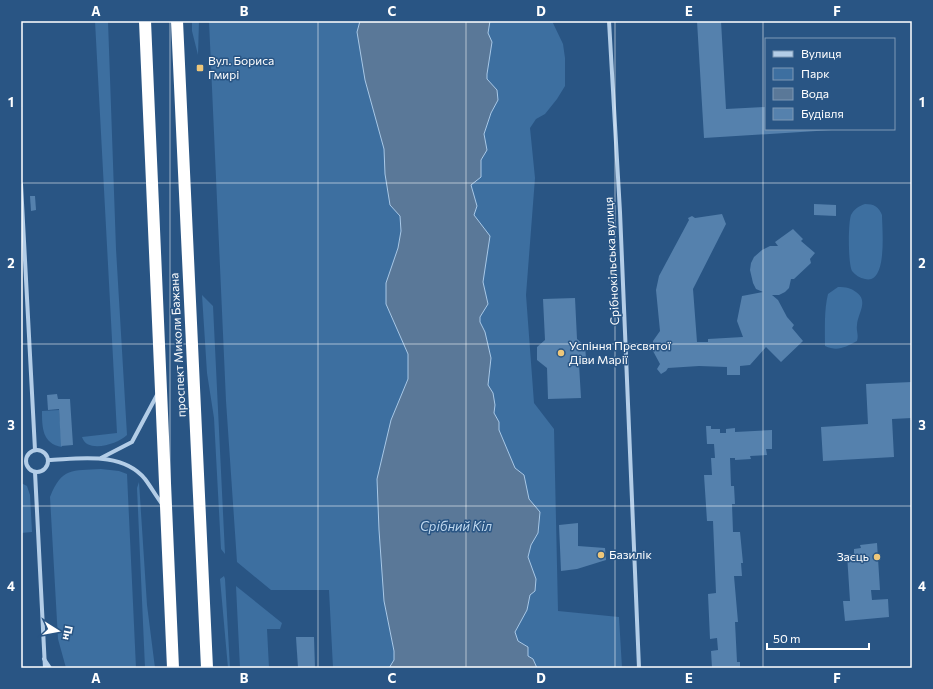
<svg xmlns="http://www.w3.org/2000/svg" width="933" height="689" viewBox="0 0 933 689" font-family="Commissioner,sans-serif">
	<rect width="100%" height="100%" fill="#295584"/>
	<g fill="#3d6fa0">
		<path d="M95,21H108L116,249L127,435C118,444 87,454 82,437L117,433Z"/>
		<path d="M192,21H199L198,55L192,31Z"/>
		<path d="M209,21H552L563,44L565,58V86L557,99L545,114L536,119L530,128L535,178L526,295L534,403L554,429L558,611L619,617L622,668H333L329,590H271L237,562L226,401Z"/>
		<path d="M865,204C874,204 879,207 882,215C882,228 888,285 865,279C860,278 855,275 852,271C848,263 848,224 851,215C854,209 859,206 865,204Z"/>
		<path d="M838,287C846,287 851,288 856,292C869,301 858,313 857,325C856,331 859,335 857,341C845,347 838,352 825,346C825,329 824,310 828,294Z"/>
		<path d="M202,295L213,306L225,554L221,549L214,418L207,373Z"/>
		<path d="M59,410L62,447C42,444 42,427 42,411Z"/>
		<path d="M101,469L119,471L127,474L136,668H66L58,639L50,497C62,467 72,471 101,469Z"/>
		<path d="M139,482L147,605L155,668H145L137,488Z"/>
		<path d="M21,483L27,486L30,495L32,532L21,533Z"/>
		<path d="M224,576L225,579L230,668H228L220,579Z"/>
		<path d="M236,586L282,623L280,629H267L269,668H240Z"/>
	</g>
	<path fill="#5a7898" stroke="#a8c8e7" d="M360,21H490L488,33L492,42L487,74V79L497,90L498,100L491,113L484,134L487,150L481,160V177L471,185L477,206L474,215L490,236L483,282L488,304L480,317V322L485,332L491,358L488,385L493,393L495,405L494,413L499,422V430L515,468L524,475L529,499L540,512L538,533L531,545L528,557L536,579L535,591L530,595L527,610L515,632L518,641L528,647V656L533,659L537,668H389L394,660V651L384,601L379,530L377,479L391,420L408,379V354L386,304V283L398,248L401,231L400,216L390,205L385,174L384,149L365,80L357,32Z"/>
	<g fill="#5581ad">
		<path d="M697,21H721L726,109L766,107V129L832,130L704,138Z"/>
		<path d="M30,196H35L36,210L31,211Z"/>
		<path d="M814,204L836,205V216L814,215Z"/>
		<path d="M722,214L726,224L693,289L697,342H708V339L743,337L737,321L742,296L763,292L756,289L753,283L750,270L751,263L754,257L762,250L770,246H778L775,242L793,229L803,239L801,241L815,253L810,259L811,263L794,279H791L789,288L785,292L779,295H772L778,300L787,317L794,325L792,328L803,341L781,362L766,347L750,365L740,366V375H727V367L699,366L668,368L666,371L661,374L657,369L660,364L653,351V341L660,331L656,290L659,276L689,220L688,218L692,216L695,218Z"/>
		<path d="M575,298L577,339L585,346L586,358L579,364L581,398L548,399L547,368L537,360V347L545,340L543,299Z"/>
		<path d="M912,382V418L892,419L894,457L823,461L821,427L868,424L866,384Z"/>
		<path d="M57,394L58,399H70L73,445L61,446L59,409L48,410L47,395Z"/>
		<path d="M706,426H711V429H720V433H726V429L735,428V432L772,430V449H766L767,455L750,456L751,459L735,460V458H730L731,486H734L735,504H732L733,532H740L743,563H741L742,576H734L738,622H735L737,662H740V668H712L711,651L718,650L717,638L710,639L708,594L716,593L713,521H707L704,475H712L711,458H715L714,444H707Z"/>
		<path d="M578,523V546L605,548L606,560L577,569L561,571L559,525Z"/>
		<path d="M877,543L880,590H871L872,600L888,599L889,617L845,621L843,601H850L847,554H854V549L861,548L860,545Z"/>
		<path d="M296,637H314L315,668H298Z"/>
	</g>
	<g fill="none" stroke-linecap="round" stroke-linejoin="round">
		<g stroke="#b3cde7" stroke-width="4">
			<path d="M609,21L620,212L639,668"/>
			<path d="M21,184L35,450"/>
			<circle cx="37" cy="461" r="11"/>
			<path d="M101,458L132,442L157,395"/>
			<path d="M48,460C79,459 122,451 145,479C151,487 156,496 162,504"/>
			<path d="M35,472L45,668"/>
			<path d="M44,659L50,668"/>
		</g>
		<g stroke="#fff" stroke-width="12">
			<path d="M145,21L173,668"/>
			<path d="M177,21L207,668"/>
		</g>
	</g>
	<path fill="none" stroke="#fff" stroke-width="1" stroke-opacity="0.55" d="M170,21V668M318,21V668M466,21V668M615,21V668M763,21V668M21,183H912M21,344H912M21,506H912"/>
	<g fill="#eec77a" stroke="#295584" stroke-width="1.5">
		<rect x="196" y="64" width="8" height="8" rx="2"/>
		<circle cx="561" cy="353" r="4"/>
		<circle cx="601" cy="555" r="4"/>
		<circle cx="877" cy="557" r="4"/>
	</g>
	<g text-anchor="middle" stroke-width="3" stroke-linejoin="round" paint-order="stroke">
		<g font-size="12" fill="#fff" stroke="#295584" text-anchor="start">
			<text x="208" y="65">Вул. Бориса<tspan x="208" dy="14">Гмирі</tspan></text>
			<text x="569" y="350">Успіння Пресвятої<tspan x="569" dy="14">Діви Марії</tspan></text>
			<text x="609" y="559">Базилік</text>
			<text x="869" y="561" text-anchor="end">Заєць</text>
		</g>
		<g font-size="12" fill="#fff" stroke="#295584">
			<text transform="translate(612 261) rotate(-93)" y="4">Срібнокільська вулиця</text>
			<text transform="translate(178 345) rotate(-93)" y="4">проспект Миколи Бажана</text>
		</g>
		<g font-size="13" font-style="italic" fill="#bed7ee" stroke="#295584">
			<text x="456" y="531">Срібний Кіл</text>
		</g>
	</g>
	<rect width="933" height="689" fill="none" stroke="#295584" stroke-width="44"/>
	<rect x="765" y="38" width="130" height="92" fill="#295584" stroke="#7f99b5"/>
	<rect x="773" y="51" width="20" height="6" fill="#b3cde7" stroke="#7f99b5"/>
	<text x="801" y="58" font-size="12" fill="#ffffff">Вулиця</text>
	<rect x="773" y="68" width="20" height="12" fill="#3d6fa0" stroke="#7f99b5"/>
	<text x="801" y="78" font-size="12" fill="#ffffff">Парк</text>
	<rect x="773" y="88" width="20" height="12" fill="#5a7898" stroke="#7f99b5"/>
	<text x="801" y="98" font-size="12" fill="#ffffff">Вода</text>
	<rect x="773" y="108" width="20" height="12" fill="#5581ad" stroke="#7f99b5"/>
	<text x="801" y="118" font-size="12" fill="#ffffff">Будівля</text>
	<g transform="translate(58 631) rotate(101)" stroke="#295584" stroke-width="3" paint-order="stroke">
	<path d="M0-3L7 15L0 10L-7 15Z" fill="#ffffff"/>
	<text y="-6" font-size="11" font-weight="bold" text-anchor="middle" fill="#ffffff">Пн</text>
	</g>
	<path d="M767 643v6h102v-6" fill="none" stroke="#ffffff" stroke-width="2"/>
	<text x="773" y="643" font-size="12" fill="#ffffff" stroke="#295584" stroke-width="3" paint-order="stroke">50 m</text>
	<rect x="22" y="22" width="889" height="645" fill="none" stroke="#fff" stroke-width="1.5"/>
	<g font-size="13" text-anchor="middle" font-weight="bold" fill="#fff">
		<text x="96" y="16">A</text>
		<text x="244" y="16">B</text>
		<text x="392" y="16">C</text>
		<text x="541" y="16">D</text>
		<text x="689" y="16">E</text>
		<text x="837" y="16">F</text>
		<text x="11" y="107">1</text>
		<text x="922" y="107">1</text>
		<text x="11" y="268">2</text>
		<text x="922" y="268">2</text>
		<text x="11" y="430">3</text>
		<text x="922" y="430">3</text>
		<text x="11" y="591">4</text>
		<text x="922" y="591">4</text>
		<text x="96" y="683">A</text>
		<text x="244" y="683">B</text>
		<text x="392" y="683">C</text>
		<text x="541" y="683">D</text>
		<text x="689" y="683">E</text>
		<text x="837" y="683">F</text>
	</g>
</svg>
